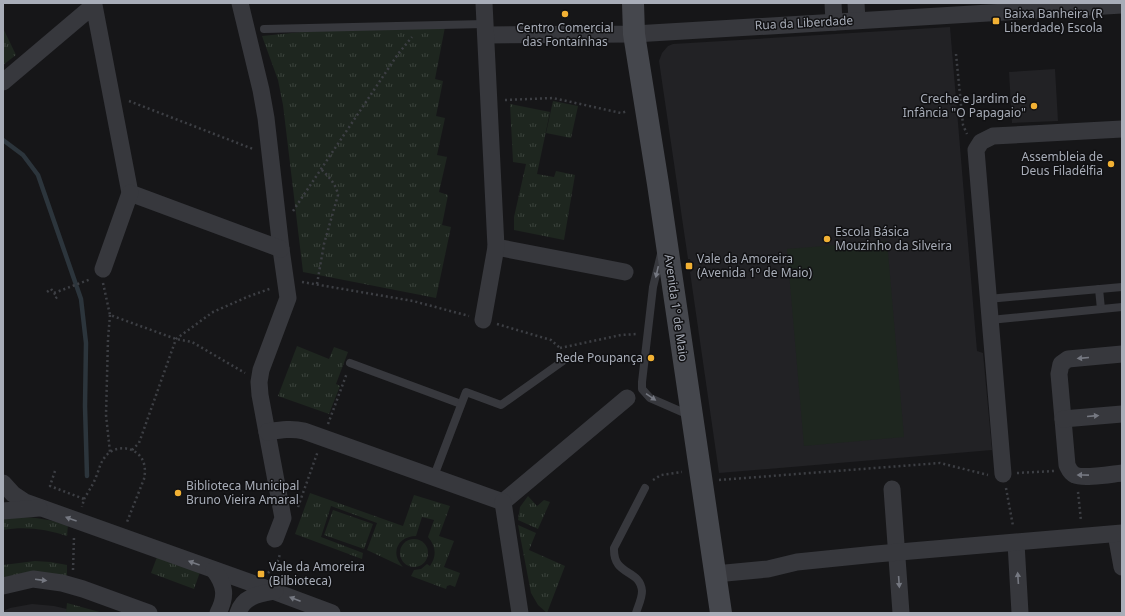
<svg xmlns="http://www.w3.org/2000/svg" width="1125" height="616" viewBox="0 0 1125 616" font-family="'Noto Sans',sans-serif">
	<defs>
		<pattern id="grass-tufts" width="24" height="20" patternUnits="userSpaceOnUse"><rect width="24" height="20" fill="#1e261f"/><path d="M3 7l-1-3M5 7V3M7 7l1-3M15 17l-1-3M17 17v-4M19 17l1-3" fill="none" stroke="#3c433d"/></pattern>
	</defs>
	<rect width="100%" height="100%" fill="#161618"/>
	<g fill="#222225">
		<path d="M950,27L977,351L983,353L992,450L719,473L690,272L692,271L690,259H688L659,61L662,53L668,46L673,44Z"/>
		<path d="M1055,69L1058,121L1012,123L1009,72Z"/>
		<path d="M32,604L54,606L67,609L66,613H3V611L10,608Z"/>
	</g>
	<g fill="url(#grass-tufts)">
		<path d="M445,27L435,79L443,81L436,116L445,118L437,155L447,157L439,192L448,195L442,225L451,227L436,298L303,272L283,105L278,80L262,36L321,30Z"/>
		<path d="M3,28L16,55L3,65Z"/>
		<path d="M553,101L578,106L571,138L546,133Z"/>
		<path d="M510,104L550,112L537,174L554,177L556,171L575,175L564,240L514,230V217L526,164L513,162Z"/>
		<path d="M297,346L329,359L334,347L348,352L336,384L340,386L329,414L278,396Z"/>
		<path d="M310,493L403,526L414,495L450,506L439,536L454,541L444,567L460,573L455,587L450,585L447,586L446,589L411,576L414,570L421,569L427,564L430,566C437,556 436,546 428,537L434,520L422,517L416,536C403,536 392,546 398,560C399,562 402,566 403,567L367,550L377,523L331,506L321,537L363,553L362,559L295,534Z"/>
		<path d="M528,496L537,506L544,500L550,502L538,529L518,520L520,507Z"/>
		<path d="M333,510L373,524L364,549L324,535Z"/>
		<path d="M19,517C36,517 51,520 68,525L67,536C46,529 25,526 3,530V519Z"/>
		<path d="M518,525L536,533L529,550L565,566L547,613L538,605L531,593Z"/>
		<circle cx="414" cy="553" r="14"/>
		<path d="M157,557L200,572L194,589L151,573Z"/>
		<path d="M35,561L51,562L67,565V576L3,578V565Z"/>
		<path d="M67,603L103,613H66Z"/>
	</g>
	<path fill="#1e261f" d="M887,241L904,437L804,446L787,249Z"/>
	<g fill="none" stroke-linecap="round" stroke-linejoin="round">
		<path stroke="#2c353c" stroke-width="4.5" d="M3,140L23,155L38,175L81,299L86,343L85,406L87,476"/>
		<g stroke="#3d3f44" stroke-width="2.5" stroke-dasharray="2 3" stroke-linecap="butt">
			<path d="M956,54L963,125L967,134"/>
			<path d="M505,100L553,98L621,113L628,111"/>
			<path d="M129,101L253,149"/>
			<path d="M293,211L398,54L412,37"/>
			<path d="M302,282L413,301L469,316"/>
			<path d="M103,283L110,315L176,339L192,342L245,373"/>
			<path d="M317,284L324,244L338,195C336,184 329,177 321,169"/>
			<path d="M47,292L51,289L57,297L54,300"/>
			<path d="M54,293L91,279"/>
			<path d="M110,315L108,339L106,415L110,452"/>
			<path d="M497,324L551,340L560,348"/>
			<path d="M560,348L621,335L637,334"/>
			<path d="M328,424L347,373"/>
			<path d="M132,450L139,443L176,339L213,312L247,297L272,288"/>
			<path d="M55,471L50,486L84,499L82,507"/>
			<path d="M1017,473L1054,471"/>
			<path d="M653,480L661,475L682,472"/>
			<path d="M719,480L940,463L988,475"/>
			<path d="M1006,488L1013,526"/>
			<path d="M1078,492L1081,521"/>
			<path d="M84,499C88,492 93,485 96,477C99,470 100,463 105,457C112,447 128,445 138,454C145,460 146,470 144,479L127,522"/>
			<path d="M298,507L318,451"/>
			<path d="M73,570L74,537"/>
			<path d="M268,573L277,564L280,554"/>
		</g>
		<g stroke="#37383d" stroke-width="8">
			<path d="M264,29L485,24"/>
			<path d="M661,254L653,287L642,382V389L650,398L689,415"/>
			<path d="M1099,289L1101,309"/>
			<path d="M988,299L1122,287"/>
			<path d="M990,320L1122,307"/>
			<path d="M350,363L461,404"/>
			<path d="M434,476L466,392L501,405L563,361"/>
			<path d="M636,613C638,606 642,599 642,591C640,568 613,577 614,548L645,488"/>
		</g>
		<g stroke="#37383d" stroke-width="17">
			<path d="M240,3L261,90L266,118L281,249L288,298L261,370L259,382L260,395L283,518L275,539"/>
			<path d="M833,3L834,22"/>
			<path d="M856,3L857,20"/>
			<path d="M486,35L634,34L1122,5"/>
			<path d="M3,82L94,5L130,193L281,249"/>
			<path d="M496,247L625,272"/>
			<path d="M103,269L130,193"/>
			<path d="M483,320L496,247L484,3"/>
			<path d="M1122,354L1068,359L1061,364L1059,374L1067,465C1069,469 1070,473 1075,475C1083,479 1112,474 1122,473"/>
			<path d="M1063,419L1122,414"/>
			<path d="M267,432C280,430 291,428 304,431L503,502L627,398"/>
			<path d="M1003,474L976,150L981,142L993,136L1122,129"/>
			<path d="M3,483L13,494L25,502L257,585L332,613"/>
			<path d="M892,489L901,613"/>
			<path d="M503,502L520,613"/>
			<path d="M3,511L39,508"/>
			<path d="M1116,534L1122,567"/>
			<path d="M1016,543L1020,613"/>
			<path d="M214,570C225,585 227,596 218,613"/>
			<path d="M715,574L768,569L797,562L876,554L1122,533"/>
			<path d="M3,586L33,579L62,583L83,589L149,613"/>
			<path d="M238,613C243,596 259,594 275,591"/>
		</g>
		<path stroke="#45474d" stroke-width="22" d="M633,3L634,34L658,184L721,613"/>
	</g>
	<defs><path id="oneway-solid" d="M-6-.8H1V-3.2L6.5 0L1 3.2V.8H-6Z"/></defs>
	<g fill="#757881">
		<use href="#oneway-solid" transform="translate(657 272) rotate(103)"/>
		<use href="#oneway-solid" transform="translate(1083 358) rotate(175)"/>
		<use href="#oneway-solid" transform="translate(651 397) rotate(34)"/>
		<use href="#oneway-solid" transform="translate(1093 416) rotate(-5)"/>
		<use href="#oneway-solid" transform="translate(1083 475) rotate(-179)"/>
		<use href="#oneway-solid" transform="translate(71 519) rotate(-160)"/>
		<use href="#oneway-solid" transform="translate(194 563) rotate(-160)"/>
		<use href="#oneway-solid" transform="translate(1018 578) rotate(-94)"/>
		<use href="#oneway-solid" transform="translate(41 580) rotate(7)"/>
		<use href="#oneway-solid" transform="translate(899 582) rotate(86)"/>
		<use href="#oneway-solid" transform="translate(295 599) rotate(-159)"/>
	</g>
	<g fill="#f2b134" stroke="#111113" stroke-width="1.5">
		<circle cx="565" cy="14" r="4"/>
		<rect x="992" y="17" width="8" height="8" rx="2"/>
		<circle cx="1034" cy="106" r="4"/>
		<circle cx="1111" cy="164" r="4"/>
		<circle cx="827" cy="239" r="4"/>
		<rect x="685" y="262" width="8" height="8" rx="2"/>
		<circle cx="651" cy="358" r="4"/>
		<circle cx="178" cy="493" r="4"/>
		<rect x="257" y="570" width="8" height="8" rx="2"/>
	</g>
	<g text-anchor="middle" stroke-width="3" stroke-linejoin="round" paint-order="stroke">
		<g font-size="12" fill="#a8adb8" stroke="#111113" text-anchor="start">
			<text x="1004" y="18">Baixa Banheira (R<tspan x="1004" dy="14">Liberdade) Escola</tspan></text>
			<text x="565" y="32" text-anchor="middle">Centro Comercial<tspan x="565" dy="14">das Fontaínhas</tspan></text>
			<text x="1026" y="103" text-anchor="end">Creche e Jardim de<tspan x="1026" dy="14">Infância "O Papagaio"</tspan></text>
			<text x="1103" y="161" text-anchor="end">Assembleia de<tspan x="1103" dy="14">Deus Filadélfia</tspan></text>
			<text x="835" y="236">Escola Básica<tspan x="835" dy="14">Mouzinho da Silveira</tspan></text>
			<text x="697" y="263">Vale da Amoreira<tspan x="697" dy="14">(Avenida 1º de Maio)</tspan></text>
			<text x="643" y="362" text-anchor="end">Rede Poupança</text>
			<text x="186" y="490">Biblioteca Municipal<tspan x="186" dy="14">Bruno Vieira Amaral</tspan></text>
			<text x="269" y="571">Vale da Amoreira<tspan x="269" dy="14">(Bilbioteca)</tspan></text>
		</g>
		<g font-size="12" fill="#a8adb8" stroke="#111113">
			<text transform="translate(804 23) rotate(-3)" y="4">Rua da Liberdade</text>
			<text transform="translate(676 308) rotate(82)" y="4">Avenida 1º de Maio</text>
		</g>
	</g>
	<rect width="1125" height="616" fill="none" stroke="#a8adb8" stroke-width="8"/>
</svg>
